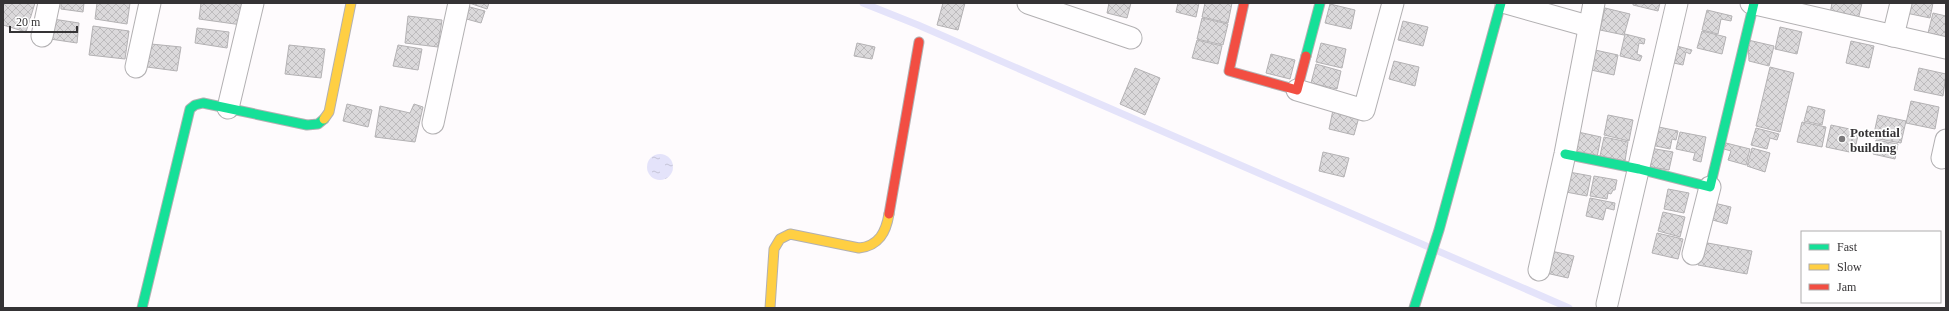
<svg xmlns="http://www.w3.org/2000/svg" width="1949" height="311" viewBox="0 0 1949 311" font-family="Georgia,serif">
	<defs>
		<pattern id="water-ripples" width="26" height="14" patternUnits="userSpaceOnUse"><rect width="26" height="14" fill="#e4e3fa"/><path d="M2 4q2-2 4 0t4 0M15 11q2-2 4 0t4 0" fill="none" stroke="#c4c3d7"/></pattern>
		<pattern id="building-cross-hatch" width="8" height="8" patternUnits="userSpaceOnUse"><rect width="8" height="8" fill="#dbd9db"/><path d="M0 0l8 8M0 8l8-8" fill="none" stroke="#bdbbbd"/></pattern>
	</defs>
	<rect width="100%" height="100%" fill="#fefbfd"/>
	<circle fill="url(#water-ripples)" cx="660" cy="167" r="13"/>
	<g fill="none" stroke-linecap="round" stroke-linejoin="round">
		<path stroke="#e4e3fa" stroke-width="7" d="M863,3L918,25L1569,308"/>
	</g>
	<g fill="url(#building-cross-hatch)" stroke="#b4b2b4">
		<path d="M3,3H35L26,32L3,25Z"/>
		<path d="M61,3H84L83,12L61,9Z"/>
		<path d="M97,3H130L127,24L95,19Z"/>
		<path d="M201,3H245L242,25L199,19Z"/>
		<path d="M469,3H489L487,9Z"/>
		<path d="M943,3H965L958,30L937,25Z"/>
		<path d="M1109,3H1131L1127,18L1107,13Z"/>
		<path d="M1178,3H1199L1196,17L1176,12Z"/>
		<path d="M1205,3H1232L1228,23L1202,17Z"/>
		<path d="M1633,3H1660L1658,11L1633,5Z"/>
		<path d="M1832,3H1862L1857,24L1829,19Z"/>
		<path d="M1908,3H1933L1930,18L1906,13Z"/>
		<path d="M1330,4L1355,10L1351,29L1325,23Z"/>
		<path d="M466,6L485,11L481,23L463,18Z"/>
		<path d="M1605,8L1630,14L1624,35L1600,30Z"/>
		<path d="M1707,10L1732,16L1731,21L1721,19L1718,34L1702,30Z"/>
		<path d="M1933,13L1946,16V46L1926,41Z"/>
		<path d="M408,16L442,20L438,47L405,43Z"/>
		<path d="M1202,18L1228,24L1223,45L1197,39Z"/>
		<path d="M53,19L79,23L77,43L50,39Z"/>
		<path d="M1403,21L1428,27L1423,46L1398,40Z"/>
		<path d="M93,26L129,31L125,59L89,55Z"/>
		<path d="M1780,27L1802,32L1797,54L1775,49Z"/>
		<path d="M197,28L229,32L227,48L195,43Z"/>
		<path d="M1702,31L1726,37L1722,54L1697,48Z"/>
		<path d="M1625,34L1645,39L1644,44L1639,43L1637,54L1642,56L1640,61L1620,56Z"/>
		<path d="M1197,40L1222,46L1218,64L1192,58Z"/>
		<path d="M1748,40L1774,46L1769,66L1749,61Z"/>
		<path d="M1851,41L1874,46L1869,68L1846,63Z"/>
		<path d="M857,43L875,47L872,59L854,56Z"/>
		<path d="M1321,43L1346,49L1342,68L1316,62Z"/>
		<path d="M151,44L181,47L177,71L147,67Z"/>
		<path d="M289,45L325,49L321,78L285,74Z"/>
		<path d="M398,45L422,49L418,70L393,66Z"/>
		<path d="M1673,45L1692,50L1690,54L1686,52L1683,65L1669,62Z"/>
		<path d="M1595,50L1618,55L1614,75L1591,70Z"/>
		<path d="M1271,54L1295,60L1290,79L1266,73Z"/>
		<path d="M1394,61L1419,67L1415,86L1389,79Z"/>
		<path d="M1316,64L1341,71L1337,89L1311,83Z"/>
		<path d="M1770,67L1794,73L1780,132L1756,126Z"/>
		<path d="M1135,68L1160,78L1145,115L1120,104Z"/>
		<path d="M1919,68L1946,74L1943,96L1914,90Z"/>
		<path d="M1911,101L1939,107L1935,129L1906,123Z"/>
		<path d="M347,104L372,110L368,127L343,121Z"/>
		<path d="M414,104L423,107L415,142L375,137L380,106L410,113Z"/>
		<path d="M1808,106L1825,110L1822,125L1804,121Z"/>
		<path d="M1333,110L1359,117L1354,135L1329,129Z"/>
		<path d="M1608,115L1633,120L1629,141L1604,135Z"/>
		<path d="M1878,115L1906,121L1901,143L1873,138Z"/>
		<path d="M1802,122L1826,127L1822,147L1797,142Z"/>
		<path d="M1831,125L1859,131L1854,153L1826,147Z"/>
		<path d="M1654,126L1678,131L1676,140L1672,139L1670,149L1651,145Z"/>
		<path d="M1756,128L1779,134L1777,140L1770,138L1767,149L1751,145Z"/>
		<path d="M1578,132L1601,137L1597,157L1574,153Z"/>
		<path d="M1680,132L1706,137L1701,162L1693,160L1695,153L1676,149Z"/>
		<path d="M1604,137L1628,142L1625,161L1600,156Z"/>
		<path d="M1876,140L1898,144L1895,159L1873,154Z"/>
		<path d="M1726,143L1750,149L1746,165L1728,160L1731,151L1724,149Z"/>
		<path d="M1650,148L1673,152L1669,170L1646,166Z"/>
		<path d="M1752,148L1770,153L1765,172L1747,166Z"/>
		<path d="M1323,152L1349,158L1344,177L1319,171Z"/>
		<path d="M1569,172L1591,176L1587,196L1566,192Z"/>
		<path d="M1594,176L1617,180L1615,190H1613L1611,194L1608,193L1607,199L1590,196Z"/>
		<path d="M1668,189L1689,193L1684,213L1664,209Z"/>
		<path d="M1590,198L1615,203L1614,210L1606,208L1603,220L1586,216Z"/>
		<path d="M1714,203L1731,207L1727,224L1709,219Z"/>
		<path d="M1663,212L1685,217L1680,237L1658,231Z"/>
		<path d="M1657,233L1683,239L1678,259L1652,253Z"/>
		<path d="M1702,242L1752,251L1747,274L1698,265Z"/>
		<path d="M1551,251L1574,256L1568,278L1546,273Z"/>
	</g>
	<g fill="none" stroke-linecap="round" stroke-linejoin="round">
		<g stroke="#b2b0b2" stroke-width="23">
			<g id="street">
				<path d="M1028,3L1131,38"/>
				<path d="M1506,3L1588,26"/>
				<path d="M1751,3L1946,48"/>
				<path d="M42,36L49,3"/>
				<path d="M1893,36L1901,3"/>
				<path d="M136,67L150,3"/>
				<path d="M1297,90L1364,110L1393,3"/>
				<path d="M228,108L253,3"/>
				<path d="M433,123L459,3"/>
				<path d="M1942,158L1946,140"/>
				<path d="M1693,254L1710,187"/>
				<path d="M1539,270L1565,154L1594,3"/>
				<path d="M1607,304L1677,3"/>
			</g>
		</g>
		<g stroke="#b2b0b2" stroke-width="11">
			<g id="fast">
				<path d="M1306,56L1320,3"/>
				<path d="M1565,154L1639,169L1710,187L1754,3"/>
				<path d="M142,308L190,109L195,105L203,103L307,125L318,124L324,119"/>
				<path d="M1414,308L1439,230L1501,3"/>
			</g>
		</g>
		<g stroke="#b2b0b2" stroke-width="11">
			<g id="slow">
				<path d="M324,119L329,112L351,3"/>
				<path d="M770,308L774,249L780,239L790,234L859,248C879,246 886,232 889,214"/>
			</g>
		</g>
		<g stroke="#b2b0b2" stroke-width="11">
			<g id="jam">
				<path d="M1244,3L1229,71L1297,90L1306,56"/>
				<path d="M889,214L919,42"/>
			</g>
		</g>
		<use href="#street" stroke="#fffeff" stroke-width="21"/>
		<use href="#fast" stroke="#16e098" stroke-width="9"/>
		<use href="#slow" stroke="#ffcf43" stroke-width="9"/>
		<use href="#jam" stroke="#f24e42" stroke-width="9"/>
	</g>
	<circle fill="#7b797b" stroke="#fff" stroke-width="1.5" cx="1842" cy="139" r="4"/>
	<g text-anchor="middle" stroke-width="3.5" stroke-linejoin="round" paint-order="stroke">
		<g font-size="13" font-weight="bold" fill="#353335" stroke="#fff" text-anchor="start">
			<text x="1850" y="137">Potential<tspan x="1850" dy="15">building</tspan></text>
		</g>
	</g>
	<rect width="1949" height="311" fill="none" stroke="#353335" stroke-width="8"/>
	<rect x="1801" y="231" width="140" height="72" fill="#ffffff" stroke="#aeadae"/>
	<rect x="1809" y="244" width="20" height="6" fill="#16e098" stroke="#aeadae"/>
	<text x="1837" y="251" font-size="12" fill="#353335">Fast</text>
	<rect x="1809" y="264" width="20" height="6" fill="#ffcf43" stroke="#aeadae"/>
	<text x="1837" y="271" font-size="12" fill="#353335">Slow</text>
	<rect x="1809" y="284" width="20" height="6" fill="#f24e42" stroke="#aeadae"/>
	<text x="1837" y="291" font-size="12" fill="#353335">Jam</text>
	<path d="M10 26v6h67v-6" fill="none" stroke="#353335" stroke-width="2"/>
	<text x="16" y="26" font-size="12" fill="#353335" stroke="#ffffff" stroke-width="3" paint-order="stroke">20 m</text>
</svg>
